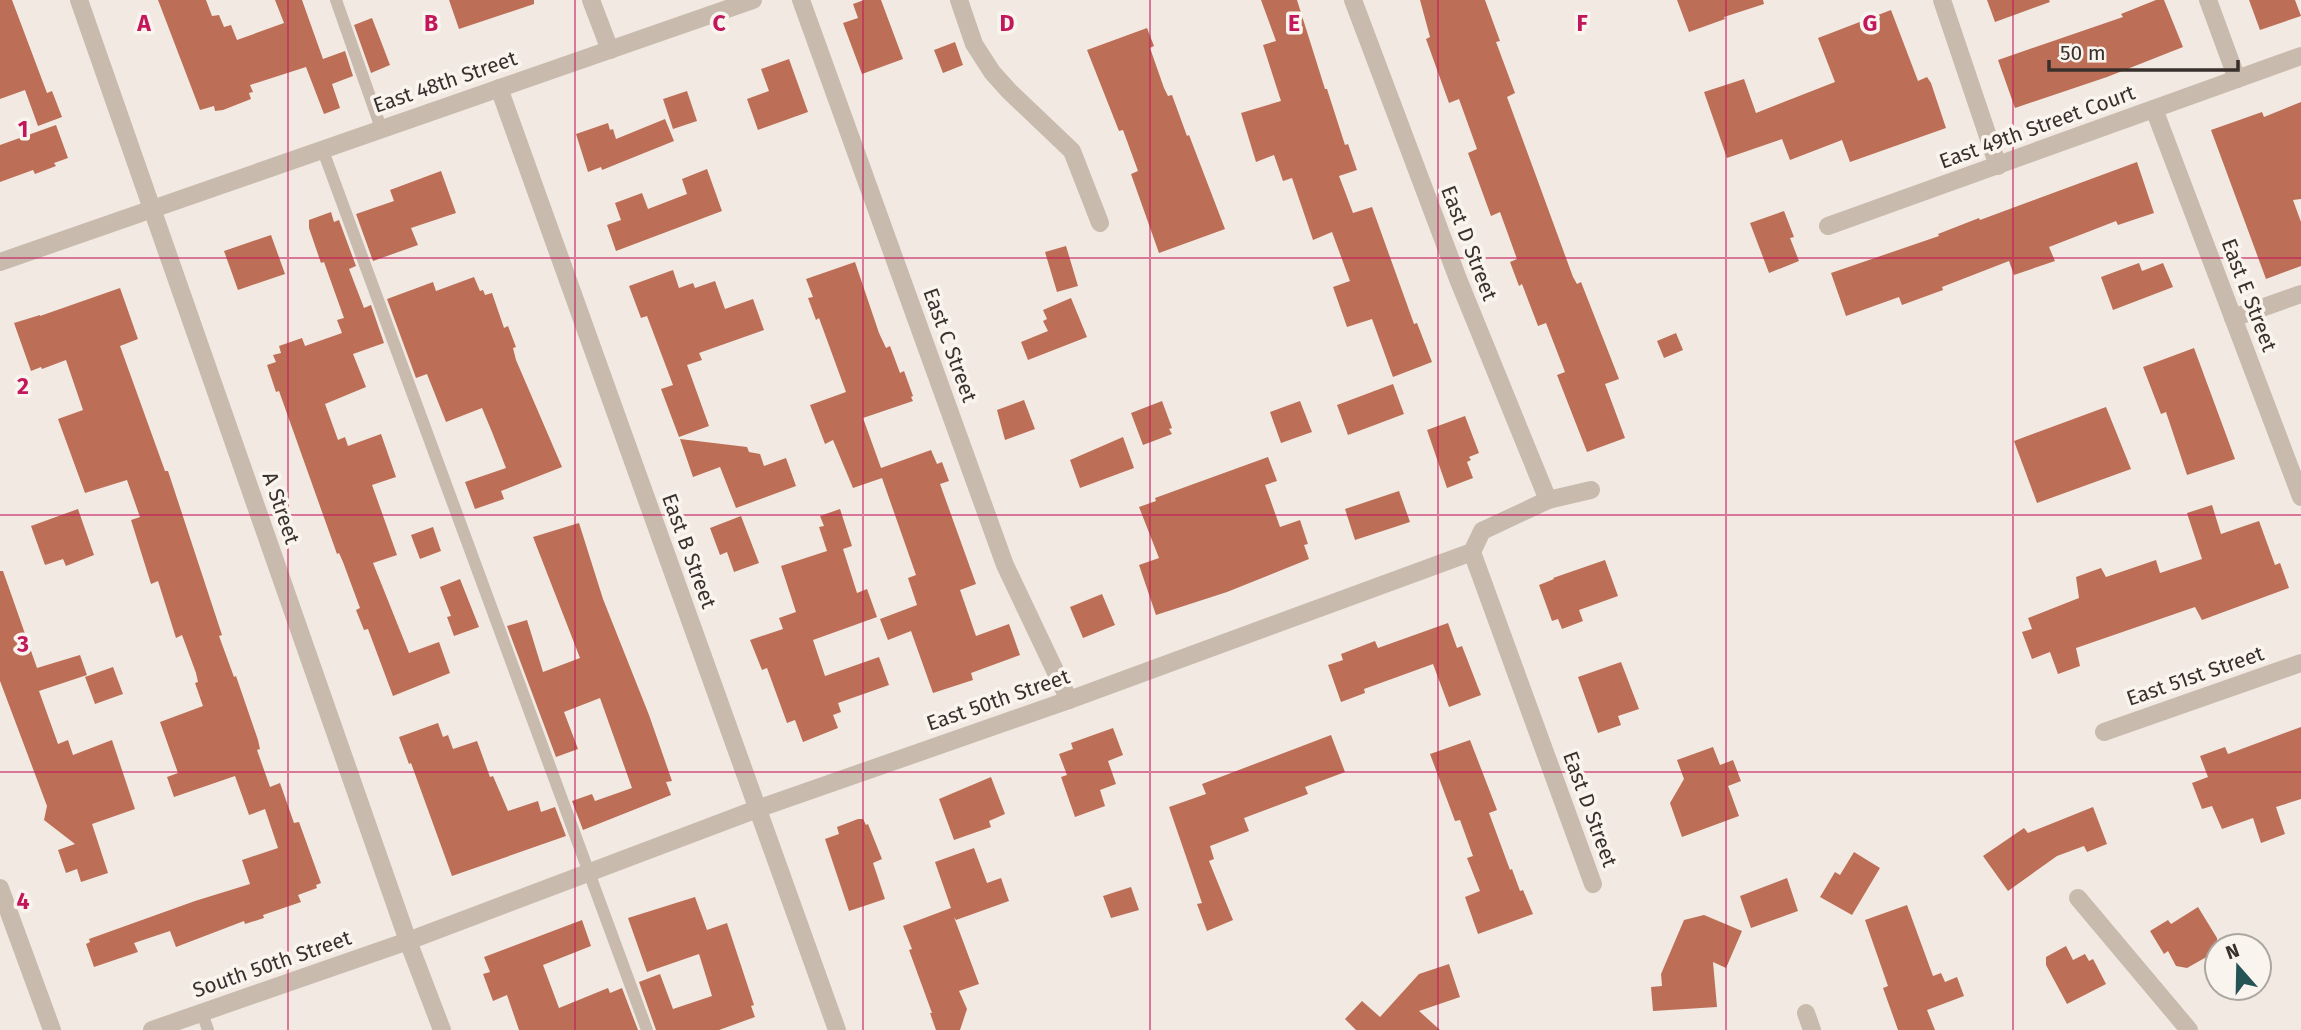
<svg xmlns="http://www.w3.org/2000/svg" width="2301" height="1030" viewBox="0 0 2301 1030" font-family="'Fira Sans',sans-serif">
	<rect width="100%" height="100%" fill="#f2eae2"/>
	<g fill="#bc6e56">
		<path d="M0,0H12L47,93L52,91L62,117L38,126L25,90L0,99Z"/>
		<path d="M158,0H206L212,16L219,15L224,27L231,25L237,40L284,23L275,0H302L323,59L345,51L353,76L332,84L340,108L324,114L306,67L250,85L253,92L249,93L251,99L223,110L215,111L214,106L200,110Z"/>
		<path d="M449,0H534V4L459,29Z"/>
		<path d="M864,0H881L903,59L862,74L843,23L858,18L853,4Z"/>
		<path d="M1261,0H1297L1325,89H1327L1345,145L1348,144L1357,170L1339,176L1353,213L1372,207L1414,324L1417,323L1432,362L1393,377L1372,319L1347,327L1333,287L1350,281L1332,232L1313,240L1292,178L1283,181L1274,155L1256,162L1241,113L1281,101L1263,45L1276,41Z"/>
		<path d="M1420,0H1485L1500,41L1496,42L1515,93L1507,97L1573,277L1577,284L1581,282L1619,379L1605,384L1625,438L1587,452L1557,375L1565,372L1546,323L1538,326L1522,284L1519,286L1510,262L1517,259L1500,212L1491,216L1468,153L1477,149L1459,99L1449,103L1426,39L1430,37Z"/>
		<path d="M1677,0H1763L1764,4L1724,17L1725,19L1689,32Z"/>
		<path d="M1987,0H2049L2050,2L1995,22Z"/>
		<path d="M2156,0H2164L2183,47L2107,77L2015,108L1998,60L2123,17L2121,14Z"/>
		<path d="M2249,0H2295L2301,16L2260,30Z"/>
		<path d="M1891,10L1918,81L1927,77L1931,83L1946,128L1850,162L1842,140L1790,160L1782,139L1727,158L1704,92L1744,79L1756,113L1835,82L1818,38Z"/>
		<path d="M372,18L390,65L371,73L354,25Z"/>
		<path d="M1147,28L1154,46L1150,48L1164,88L1168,96L1172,95L1187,136L1189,135L1225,229L1159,253L1131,174L1138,171L1123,130L1119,131L1087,50Z"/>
		<path d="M955,42L963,65L943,73L934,50Z"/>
		<path d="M789,59L808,112L758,130L747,99L769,91L761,69Z"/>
		<path d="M687,91L697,121L673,129L663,99Z"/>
		<path d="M2301,102V199L2293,200L2301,222V266L2266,279L2211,130L2262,112L2264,117Z"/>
		<path d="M665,119L674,141L602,170L601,167L588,172L576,134L608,123L610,130L613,129L616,139Z"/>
		<path d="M56,125L68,158L54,163L56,166L35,174L33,170L0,182V145Z"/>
		<path d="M2137,162L2154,213L2118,225L2116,221L2049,247L2055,261L2014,275L2009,261L1942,287L1943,290L1902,305L1899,297L1846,316L1831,273L1939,236L1938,234L1979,218L1980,220Z"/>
		<path d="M707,169L722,211L616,251L607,225L621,220L615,203L642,193L648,209L687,194L682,179Z"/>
		<path d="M441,171L456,213L411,228L418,245L373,261L356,214L394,201L390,190Z"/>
		<path d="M1784,211L1794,237L1790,238L1799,261L1769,273L1750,223Z"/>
		<path d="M331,212L334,222L339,220L356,266L349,269L364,308L371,305L384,343L353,354L366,387L325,404L338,440L345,437L348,446L381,434L396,477L372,485L397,555L373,563L409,653L439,642L450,673L393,696L368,629L364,630L356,610L360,608L343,562L339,553L337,554L279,391L276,392L267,365L276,362L273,355L281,353L279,346L302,338L305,346L342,333L337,320L344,318L324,262L321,263L309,228V220Z"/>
		<path d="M271,235L285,274L238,290L224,251Z"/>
		<path d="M1066,246L1078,286L1057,292L1045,252Z"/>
		<path d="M855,262L879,333L886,348L890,346L900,373L904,371L913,396L911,397L913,401L863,418L881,468L931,450L937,464L942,462L949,481L940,484L976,584L960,590L976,636L1009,624L1020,655L971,673L973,680L933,693L911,631L888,640L880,619L917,605L908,578L916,575L882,478L853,488L833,440L825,444L810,405L846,392L819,318L816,320L808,298L813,297L806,279Z"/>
		<path d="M2139,263L2142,271L2163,263L2173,287L2113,310L2101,277Z"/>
		<path d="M673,270L679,288L693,283L695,288L715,281L725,309L753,299L764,330L699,353L702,360L687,365L709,426L679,437L661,389L673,385L647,316L641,318L629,286Z"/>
		<path d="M474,277L480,291L483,290L485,295L492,293L504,328L508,326L516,347L513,348L516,360L562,467L501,491L504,499L475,509L465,482L506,468L492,432L482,408L446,422L427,374L416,378L387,299L433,282L436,291Z"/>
		<path d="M120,288L138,339L120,346L165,471H168L222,635L219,636L234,677L236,676L258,740L260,749L257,750L270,787L280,783L294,823L299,822L321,883L316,885L317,888L298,895L301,902L263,915L264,918L245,924L244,921L176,947L170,931L134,943L138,952L94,967L86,944L90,942L89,939L195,901L250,884L242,860L278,848L265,809L249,815L235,776L174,797L167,777L178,773L160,722L203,706L195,683L198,682L196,673L182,635L176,638L158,581L151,584L131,520L140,517L127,480L85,493L58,419L83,410L66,360L42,369L41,367L31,371L14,323L40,315V316Z"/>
		<path d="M1071,298L1087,337L1028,360L1021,342L1048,331L1043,321L1047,319L1043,310Z"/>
		<path d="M1676,333L1683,350L1664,358L1657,341Z"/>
		<path d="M2194,348L2235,459L2187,475L2166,412L2161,414L2143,367Z"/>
		<path d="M1393,384L1404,414L1348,435L1337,405Z"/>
		<path d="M1024,400L1035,429L1005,440L997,410Z"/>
		<path d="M1162,401L1172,428L1169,429L1172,434L1143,445L1131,413Z"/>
		<path d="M1300,401L1312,432L1281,443L1270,412Z"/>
		<path d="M2106,407L2131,469L2037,503L2014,441Z"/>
		<path d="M1465,416L1479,453L1469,457L1471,460L1467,462L1473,478L1447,488L1427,430Z"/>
		<path d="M1123,437L1134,468L1080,488L1070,460Z"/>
		<path d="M680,439L747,447L749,452L760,454L764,466L786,458L796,486L736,508L720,467L693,477Z"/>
		<path d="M1268,457L1277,481L1265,485L1280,527L1300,520L1308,544L1304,545L1309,559L1227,592L1156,615L1139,565L1159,558L1139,507L1156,501L1155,498Z"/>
		<path d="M1399,491L1410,522L1355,540L1345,509Z"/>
		<path d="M2212,505L2221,534L2259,521L2275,565L2280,563L2289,588L2202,620L2195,607L2076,648L2080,666L2058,674L2050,652L2032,659L2022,632L2032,629L2028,618L2079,598L2076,577L2101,568L2106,577L2156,560L2160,573L2202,559L2187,513Z"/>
		<path d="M78,509L94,555L66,566L63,559L45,565L31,526Z"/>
		<path d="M840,509L852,546L843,549L857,593L867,589L877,617L813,640L825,676L879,657L889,685L838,703L841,712L833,715L838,728L803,742L795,720L787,723L767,668L762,670L750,640L783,629L779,618L796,612L781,566L827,551L819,527L824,526L820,516Z"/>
		<path d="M741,516L759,563L734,572L727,552L720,555L710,528Z"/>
		<path d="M579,523L603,599L649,715L672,781L666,782L671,795L583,830L572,801L592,794L595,801L632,788L600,698L564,712L578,749L556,757L507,626L527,620L543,672L580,658L533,537Z"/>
		<path d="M433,527L441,551L420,559L411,535Z"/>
		<path d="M1605,560L1618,596L1579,610L1583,621L1562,629L1558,619L1552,621L1539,585L1554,579L1553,578Z"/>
		<path d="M0,571H3L37,668L80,655L87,675L39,691L58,744L68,740L73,755L112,740L135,809L92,824L108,873L81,882L77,869L66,873L58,850L75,844L44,820L47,806L0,681Z"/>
		<path d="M460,579L479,627L454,636L447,617L451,616L440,587Z"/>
		<path d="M1102,594L1115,625L1083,638L1070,607Z"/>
		<path d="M1448,623L1457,648L1462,646L1481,695L1449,707L1433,664L1364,689L1365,693L1341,702L1328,665L1343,660L1341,654L1375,641L1378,648Z"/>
		<path d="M1621,662L1639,709L1618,716L1621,725L1598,733L1578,677Z"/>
		<path d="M113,667L123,694L95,704L85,677Z"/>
		<path d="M438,723L443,737L448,735L453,749L477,741L490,777L493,776L508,811L538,801L541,812L555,807L566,836L452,876L411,763L409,764L399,737Z"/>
		<path d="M2301,727V799L2276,807L2285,834L2261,843L2253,818L2222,829L2212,806L2202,809L2192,783L2208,777L2200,756L2225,747L2228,754Z"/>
		<path d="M1113,728L1123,755L1108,761L1116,784L1100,790L1105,806L1075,817L1061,777L1067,775L1059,754L1073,749L1071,743Z"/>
		<path d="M1331,735L1345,772L1305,787L1308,794L1244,818L1249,831L1210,846L1214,859L1209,861L1233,920L1207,931L1197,904L1202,903L1169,807L1206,794L1202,784Z"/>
		<path d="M1470,740L1497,810L1489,813L1510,870L1512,869L1520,891L1523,890L1533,914L1478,934L1465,897L1480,891L1467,858L1473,856L1460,820L1455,821L1430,754Z"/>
		<path d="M1713,747L1720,765L1733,760L1741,781L1728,786L1739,816L1682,837L1670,803L1684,779L1677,760Z"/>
		<path d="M991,777L1005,814L989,821L991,827L954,840L939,799Z"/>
		<path d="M2093,807L2107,844L2087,852L2084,846L2057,856L2008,891L1983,856L2024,828L2028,833Z"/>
		<path d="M858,819H863L866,825L868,824L882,859L873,863L885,899L849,911L825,839L839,834L837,827Z"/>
		<path d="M974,848L987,883L1001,878L1009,901L956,920L954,917L979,984L959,991L967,1009L960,1030H936L930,1013H932L909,950L912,949L903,926L951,908L935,862Z"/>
		<path d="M1854,852L1880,868L1852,915L1820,897L1835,872L1840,875Z"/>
		<path d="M1787,878L1798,911L1751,928L1740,896Z"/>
		<path d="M1131,887L1139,910L1111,918L1103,896Z"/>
		<path d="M695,897L707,930L727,923L754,1005L751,1006L755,1017L719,1030H656L639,982L660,974L673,1009L712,996L699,954L647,972L628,918Z"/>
		<path d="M1907,905L1933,976L1941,973L1945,982L1957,977L1964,996L1927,1010L1935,1030H1898L1883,988L1888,986L1865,920Z"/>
		<path d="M2198,907L2217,938V951L2187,968L2176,966L2168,951L2164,954L2150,931L2168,920L2171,924Z"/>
		<path d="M1704,915L1742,931L1726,968L1713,962L1717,1007L1653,1011L1651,987L1662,986L1661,974L1684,920Z"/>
		<path d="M582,920L591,946L543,965L559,1008L608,988L610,993L622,988L638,1030H519L507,995L493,1001L483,974L490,972L484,957Z"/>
		<path d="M2066,946L2073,960L2085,954L2089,961L2093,959L2106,984L2067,1004L2046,965V957Z"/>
		<path d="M1449,964L1460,997L1419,1011L1440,1030H1356L1345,1019L1362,1001L1380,1017L1419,974Z"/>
	</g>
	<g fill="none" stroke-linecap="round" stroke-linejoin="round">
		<g stroke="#c9baae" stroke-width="12">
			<path d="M336,0L381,128"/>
			<path d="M322,148L647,1030"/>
			<path d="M202,1013L208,1030"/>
		</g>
		<g stroke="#c9baae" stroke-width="18">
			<path d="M79,0L408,941L442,1030"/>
			<path d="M591,0L610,50"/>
			<path d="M801,0L1005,565L1069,700"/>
			<path d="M959,0L974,44L992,72L1009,91L1072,151L1100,223"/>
			<path d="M1353,0L1458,279L1548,500"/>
			<path d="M1942,0L1998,166"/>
			<path d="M2208,0L2237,79"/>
			<path d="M499,88L837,1030"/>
			<path d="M2154,109L2301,497"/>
			<path d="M1828,226L2301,56"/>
			<path d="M0,262L753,0"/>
			<path d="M2233,318L2301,294"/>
			<path d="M1472,552L1593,884"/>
			<path d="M2104,732L2301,663"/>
			<path d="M0,888L52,1030"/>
			<path d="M2078,898L2189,1030"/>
			<path d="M1806,1013L1812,1030"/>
			<path d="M152,1030L408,941L757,809L1069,700L1472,552L1482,531L1548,500L1591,490"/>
		</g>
	</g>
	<path fill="none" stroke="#c2185b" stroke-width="2" stroke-opacity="0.55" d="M288,0V1030M575,0V1030M863,0V1030M1150,0V1030M1438,0V1030M1726,0V1030M2013,0V1030M0,258H2301M0,515H2301M0,772H2301"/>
	<g text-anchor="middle" stroke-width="7" stroke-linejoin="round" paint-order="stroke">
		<g font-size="21" fill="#39302c" stroke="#f9f4ee">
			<text transform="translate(445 82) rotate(-19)" y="7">East 48th Street</text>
			<text transform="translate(2037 127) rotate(-20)" y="7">East 49th Street Court</text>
			<text transform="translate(1469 243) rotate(69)" y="7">East D Street</text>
			<text transform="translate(2249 295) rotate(69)" y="7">East E Street</text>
			<text transform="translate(950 345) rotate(70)" y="7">East C Street</text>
			<text transform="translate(281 508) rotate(71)" y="7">A Street</text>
			<text transform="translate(689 551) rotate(70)" y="7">East B Street</text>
			<text transform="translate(2195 676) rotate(-19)" y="7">East 51st Street</text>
			<text transform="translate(998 700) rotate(-19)" y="7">East 50th Street</text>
			<text transform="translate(1590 809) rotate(70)" y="7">East D Street</text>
			<text transform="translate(272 964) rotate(-19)" y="7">South 50th Street</text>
		</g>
	</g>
	<g font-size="23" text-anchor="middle" font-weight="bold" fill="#c2185b" stroke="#f9f4ee" stroke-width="7" stroke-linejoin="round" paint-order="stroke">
		<text x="144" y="31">A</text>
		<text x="431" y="31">B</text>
		<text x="719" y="31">C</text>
		<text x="1007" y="31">D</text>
		<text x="1294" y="31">E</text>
		<text x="1582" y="31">F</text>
		<text x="1870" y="31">G</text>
		<text x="23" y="137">1</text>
		<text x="23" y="394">2</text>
		<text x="23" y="652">3</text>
		<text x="23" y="909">4</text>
	</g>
	<g transform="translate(2238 967) rotate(340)"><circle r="33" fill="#f9f4ee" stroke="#aca6a0" stroke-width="2"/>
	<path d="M0-5L12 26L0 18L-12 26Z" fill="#255457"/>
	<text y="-10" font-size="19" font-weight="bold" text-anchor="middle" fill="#39302c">N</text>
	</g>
	<path d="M2049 60v10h189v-10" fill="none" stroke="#39302c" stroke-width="3.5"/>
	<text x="2060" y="60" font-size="21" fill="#39302c" stroke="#f9f4ee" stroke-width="5" paint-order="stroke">50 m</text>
</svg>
